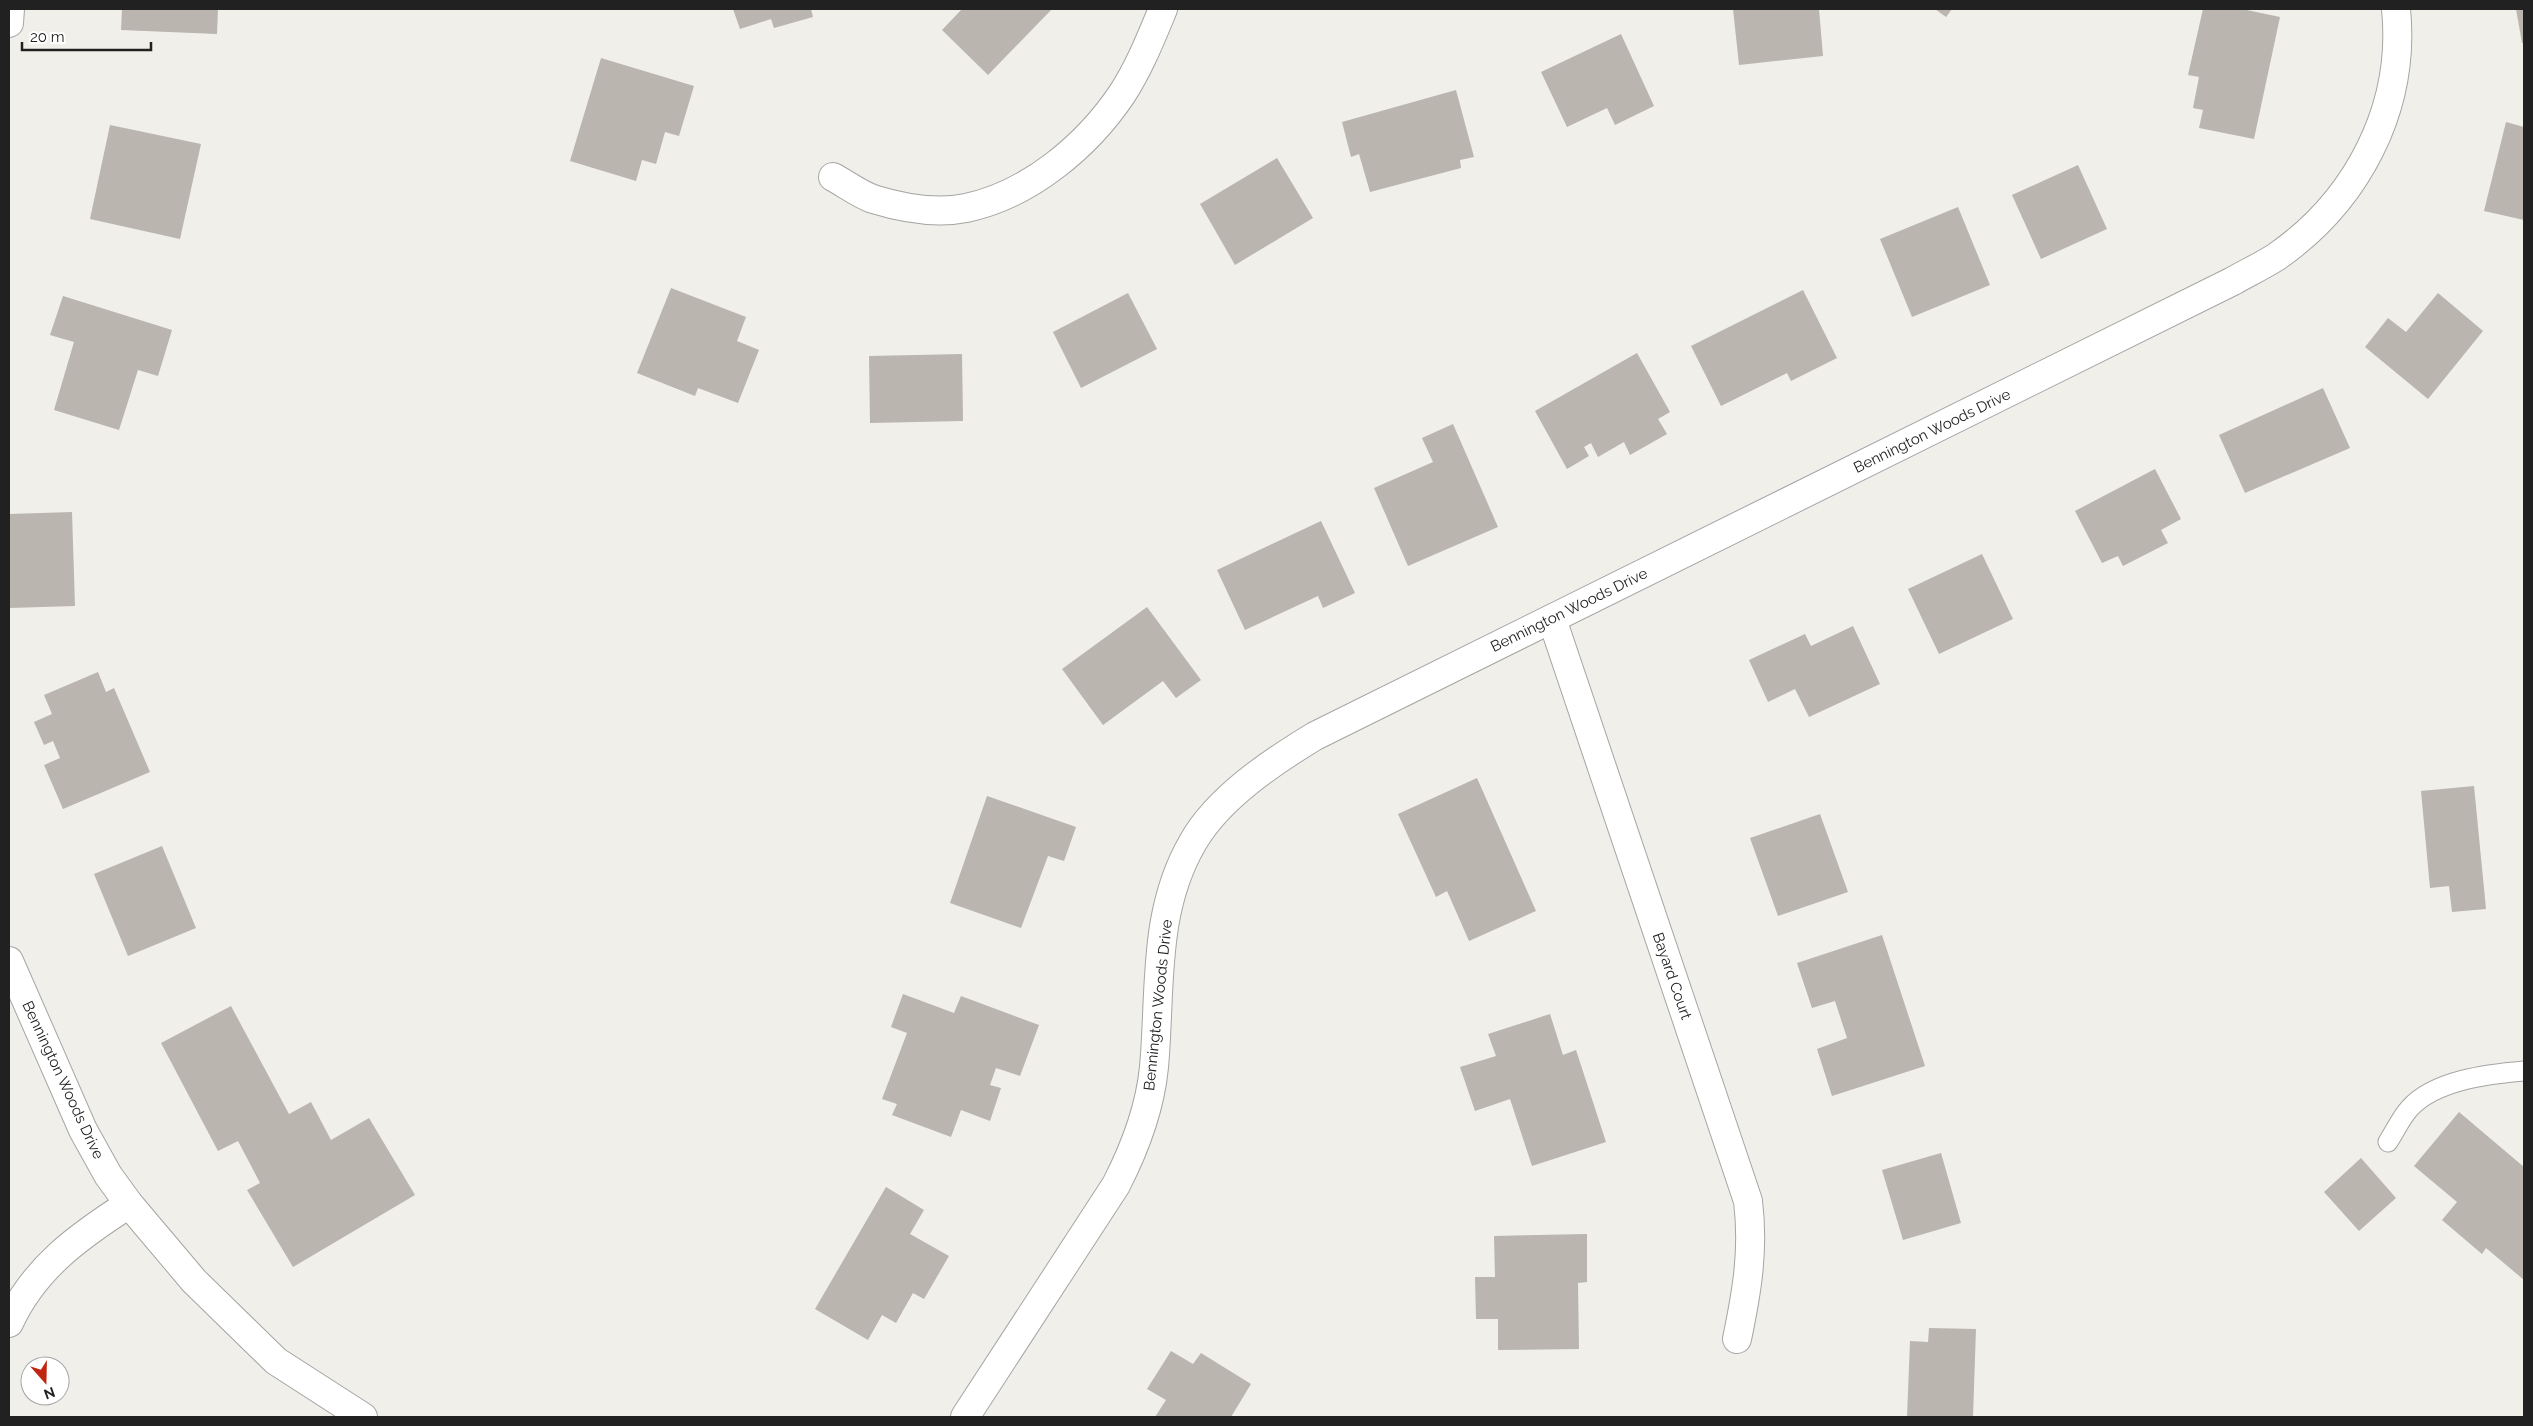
<svg xmlns="http://www.w3.org/2000/svg" width="2533" height="1426" viewBox="0 0 2533 1426" font-family="Raleway,sans-serif">
	<rect width="100%" height="100%" fill="#f0efe9"/>
	<g fill="#bab5ae">
		<path d="M122,9H218L217,34L121,30Z"/>
		<path d="M733,9H811L813,17L774,28L771,19L740,29Z"/>
		<path d="M962,9H1052L988,75L942,30Z"/>
		<path d="M1733,9H1819L1823,56L1739,65Z"/>
		<path d="M1935,9H1952L1946,17Z"/>
		<path d="M2203,9H2242L2280,17L2254,139L2199,128L2203,110L2193,108L2199,77L2188,75Z"/>
		<path d="M2516,9H2524V43H2522Z"/>
		<path d="M1621,34L1654,106L1615,125L1607,108L1567,127L1541,72Z"/>
		<path d="M601,58L694,86L679,136L665,132L656,164L642,160L636,181L570,161Z"/>
		<path d="M1456,90L1474,157L1460,160L1461,168L1370,192L1359,154L1351,157L1342,122Z"/>
		<path d="M2506,122L2524,127V220L2484,211Z"/>
		<path d="M110,125L201,144L180,239L90,219Z"/>
		<path d="M1277,158L1313,218L1235,265L1200,204Z"/>
		<path d="M2078,165L2107,229L2041,259L2012,195Z"/>
		<path d="M1958,207L1990,285L1912,317L1880,239Z"/>
		<path d="M671,288L746,317L737,341L759,350L738,403L698,388L695,396L637,373Z"/>
		<path d="M1803,290L1837,358L1791,381L1787,373L1721,406L1691,346Z"/>
		<path d="M1128,293L1157,349L1081,388L1053,332Z"/>
		<path d="M2438,293L2483,331L2428,399L2365,347L2388,318L2406,332Z"/>
		<path d="M63,296L172,330L158,376L138,370L119,430L54,410L74,342L50,335Z"/>
		<path d="M1637,353L1670,412L1658,419L1667,434L1630,455L1624,442L1598,457L1591,443L1584,447L1589,456L1567,469L1535,411Z"/>
		<path d="M962,354L963,421L870,423L869,356Z"/>
		<path d="M2323,388L2350,448L2245,493L2219,435Z"/>
		<path d="M1453,424L1498,527L1408,566L1374,488L1433,462L1422,438Z"/>
		<path d="M2155,469L2181,519L2161,530L2168,543L2123,566L2118,556L2102,563L2075,511Z"/>
		<path d="M72,512L75,606L9,608V514Z"/>
		<path d="M1321,521L1355,593L1323,608L1318,596L1245,630L1217,570Z"/>
		<path d="M1982,554L2013,619L1939,654L1908,589Z"/>
		<path d="M1147,607L1201,680L1176,698L1163,681L1103,725L1062,669Z"/>
		<path d="M1853,626L1880,684L1809,717L1795,689L1768,702L1749,660L1805,634L1811,646Z"/>
		<path d="M98,672L106,692L114,688L150,772L63,809L44,765L60,758L53,741L44,745L34,722L52,714L44,695Z"/>
		<path d="M1477,778L1536,911L1469,941L1447,891L1436,897L1398,814Z"/>
		<path d="M2474,786L2486,909L2452,912L2449,886L2430,888L2421,791Z"/>
		<path d="M987,796L1076,827L1064,861L1048,856L1021,928L950,903Z"/>
		<path d="M1820,814L1848,892L1778,916L1750,838Z"/>
		<path d="M162,846L196,928L128,956L94,874Z"/>
		<path d="M1882,935L1925,1066L1832,1096L1817,1049L1847,1038L1835,1001L1812,1008L1797,963Z"/>
		<path d="M903,994L954,1013L961,996L1039,1025L1020,1076L996,1068L990,1085L1001,1088L990,1121L961,1110L951,1137L892,1115L897,1104L882,1099L907,1033L891,1027Z"/>
		<path d="M231,1006L289,1114L311,1102L331,1140L369,1118L415,1195L293,1267L247,1190L260,1183L238,1141L218,1151L161,1043Z"/>
		<path d="M1550,1014L1563,1055L1576,1050L1606,1142L1532,1166L1510,1099L1475,1111L1460,1067L1496,1056L1488,1034Z"/>
		<path d="M2459,1112L2524,1167V1280L2486,1248L2482,1254L2442,1220L2457,1202L2414,1166Z"/>
		<path d="M1941,1153L1961,1223L1903,1240L1882,1170Z"/>
		<path d="M2361,1158L2396,1198L2359,1231L2324,1192Z"/>
		<path d="M886,1187L924,1210L910,1234L949,1256L924,1299L913,1293L896,1323L882,1315L868,1340L815,1309Z"/>
		<path d="M1587,1234V1282L1578,1283L1579,1349L1498,1350V1319H1476L1475,1277H1495L1494,1236Z"/>
		<path d="M1929,1328L1976,1329L1973,1417H1907L1910,1341L1928,1342Z"/>
		<path d="M1171,1351L1193,1364L1201,1353L1251,1384L1231,1417H1155L1166,1400L1147,1389Z"/>
	</g>
	<g fill="none" stroke-linecap="round" stroke-linejoin="round">
		<g stroke="#a5a5a5" stroke-width="21">
			<path id="service" d="M2388,1142C2395,1131 2401,1118 2409,1109C2434,1080 2489,1074 2524,1071"/>
		</g>
		<g stroke="#a5a5a5" stroke-width="30">
			<g id="minor">
				<path d="M9,23L10,9"/>
				<path d="M833,177C846,184 859,194 873,199C902,208 936,214 966,208C1029,195 1087,146 1122,94C1139,68 1151,38 1163,9"/>
				<path d="M1552,619L1748,1201C1754,1250 1747,1291 1737,1339"/>
				<path d="M9,961L83,1130L108,1175L129,1204L194,1281L276,1361L363,1417"/>
				<path d="M9,1323C34,1268 79,1236 129,1204"/>
				<path d="M965,1417L1116,1185C1135,1148 1150,1109 1154,1067C1161,990 1152,912 1193,842C1218,798 1272,762 1315,736L2233,281C2247,273 2262,266 2276,257C2357,201 2406,108 2396,9"/>
			</g>
		</g>
		<use href="#service" stroke="#fff" stroke-width="19"/>
		<use href="#minor" stroke="#fff" stroke-width="28"/>
	</g>
	<g text-anchor="middle" stroke-width="4.5" stroke-linejoin="round" paint-order="stroke">
		<g font-size="15" fill="#212121" stroke="#fff">
			<text transform="translate(1932 431) rotate(-26)" y="5">Bennington Woods Drive</text>
			<text transform="translate(1569 610) rotate(-26)" y="5">Bennington Woods Drive</text>
			<text transform="translate(1672 976) rotate(71)" y="5">Bayard Court</text>
			<text transform="translate(1158 1005) rotate(-84)" y="5">Bennington Woods Drive</text>
			<text transform="translate(63 1080) rotate(65)" y="5">Bennington Woods Drive</text>
		</g>
	</g>
	<rect width="2533" height="1426" fill="none" stroke="#212121" stroke-width="20"/>
	<g transform="translate(45 1381) rotate(160)"><circle r="24" fill="#ffffff" stroke="#a6a6a6"/>
	<path d="M0-4L9 19L0 12L-9 19Z" fill="#c02512"/>
	<text y="-8" font-size="14" font-weight="bold" text-anchor="middle" fill="#212121">N</text>
	</g>
	<path d="M22 42v8h129v-8" fill="none" stroke="#212121" stroke-width="2.5"/>
	<text x="30" y="42" font-size="15" fill="#212121" stroke="#ffffff" stroke-width="4" paint-order="stroke">20 m</text>
</svg>
